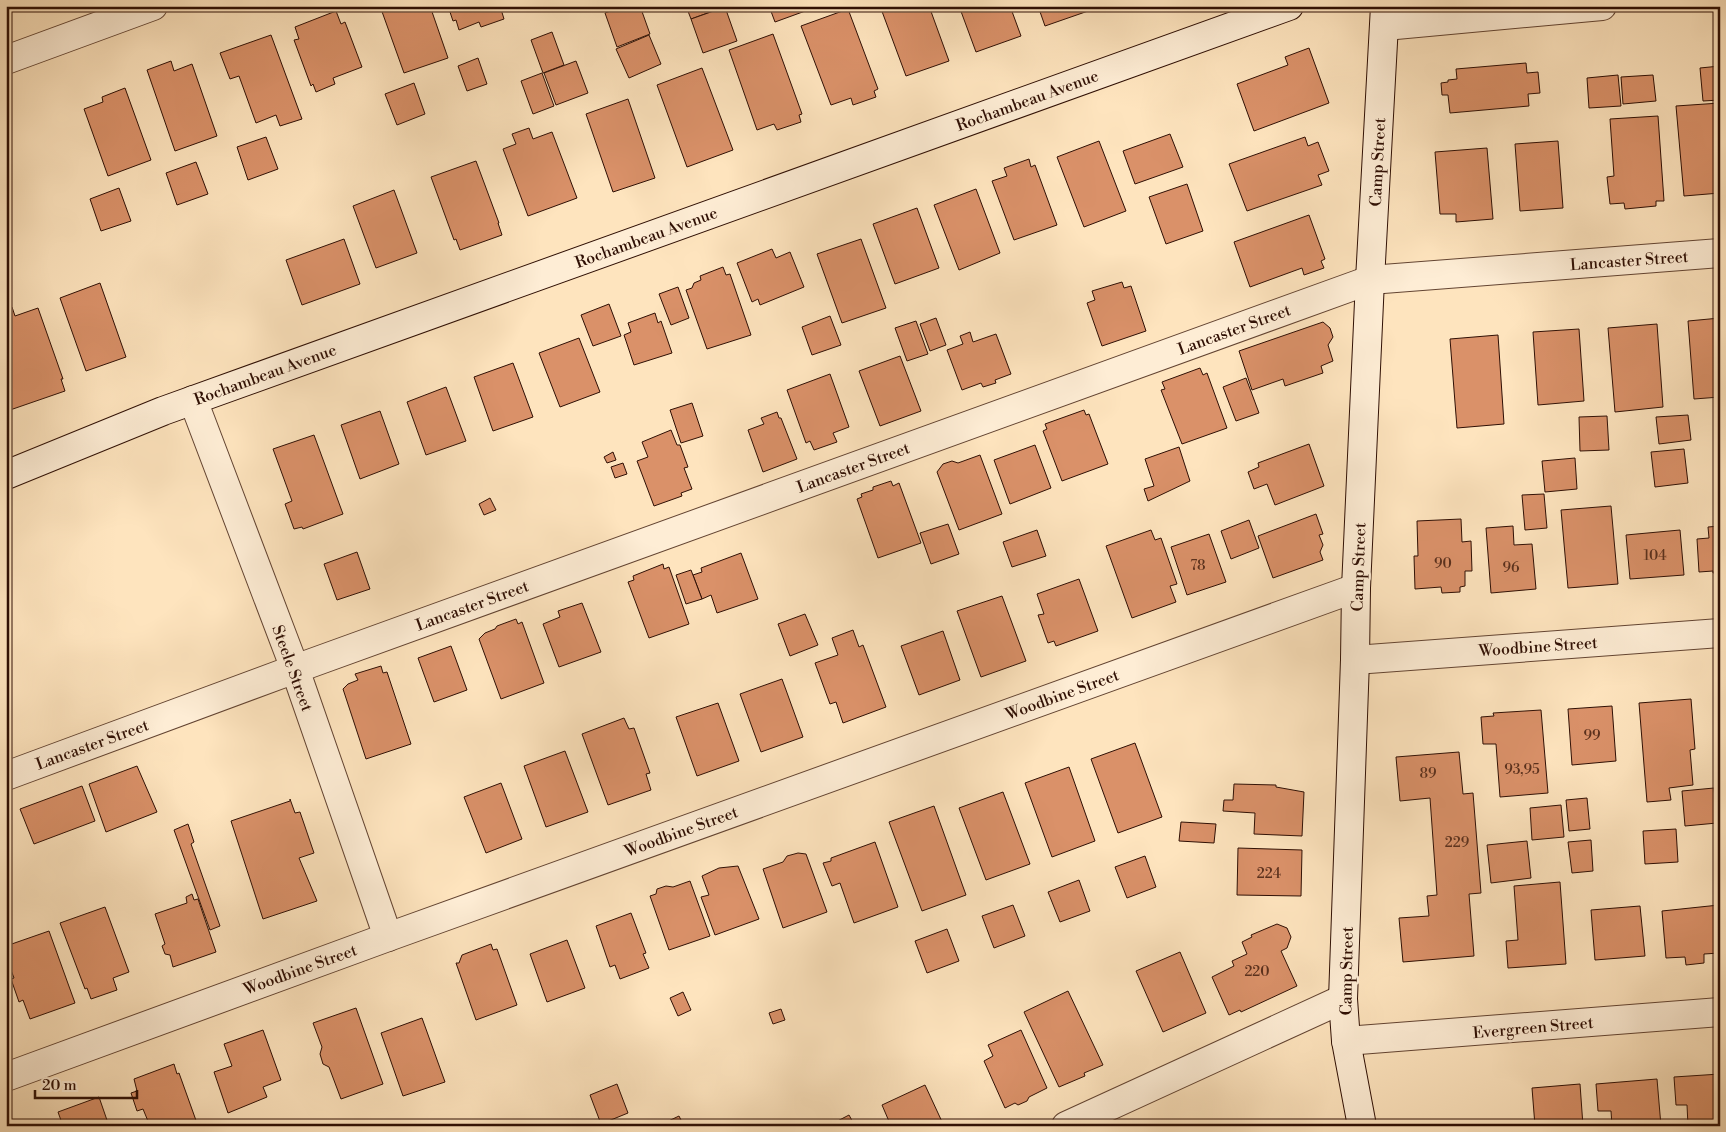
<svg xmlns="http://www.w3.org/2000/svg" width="1726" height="1132" viewBox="0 0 1726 1132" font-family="'Libre Bodoni',serif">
	<rect width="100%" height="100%" fill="#fee4be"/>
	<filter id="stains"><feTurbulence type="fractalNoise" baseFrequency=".004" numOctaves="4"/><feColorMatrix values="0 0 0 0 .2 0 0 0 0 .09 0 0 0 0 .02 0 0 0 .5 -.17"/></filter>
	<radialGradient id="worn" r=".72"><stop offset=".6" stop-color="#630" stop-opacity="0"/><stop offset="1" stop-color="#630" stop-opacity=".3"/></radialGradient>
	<g fill="#da9169" stroke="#2f0f04">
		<path d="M380,6H430L448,58L404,73Z"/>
		<path d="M448,6H500L504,19L481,27L479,22L459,30L456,20L453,21Z"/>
		<path d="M624,6H640L650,34L617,47L605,13Z"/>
		<path d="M686,6H724V7L691,19Z"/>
		<path d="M769,6H807L808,10L775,22Z"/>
		<path d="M880,6H929L949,61L906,76Z"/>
		<path d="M959,6H1010L1021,36L976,52Z"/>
		<path d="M1038,6H1090L1091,10L1045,26Z"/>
		<path d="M725,7L737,41L703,53L691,19Z"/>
		<path d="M848,9L878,89L874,91L876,97L853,105L851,98L831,105L801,26Z"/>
		<path d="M336,11L341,24L345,22L362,67L333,78L335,84L316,92L313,84L311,86L294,40L299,39L295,27Z"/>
		<path d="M552,32L564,65L543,73L531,40Z"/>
		<path d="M773,34L802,114L799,115L801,122L777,130L774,124L757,130L729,50Z"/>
		<path d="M271,35L302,119L280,126L276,115L256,123L239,76L230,79L220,53Z"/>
		<path d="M649,35L661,64L629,78L616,49Z"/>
		<path d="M1309,48L1329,103L1254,131L1237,84L1288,65L1285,57Z"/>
		<path d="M478,58L487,84L467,91L458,66Z"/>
		<path d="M171,61L174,71L192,64L217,136L175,151L147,70Z"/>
		<path d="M576,61L588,93L556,105L544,73Z"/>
		<path d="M1526,63L1527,73L1538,72L1540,93L1528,94L1529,106L1450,113L1448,95H1442L1441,83L1448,82V80L1457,79L1456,69Z"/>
		<path d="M1720,66V100L1703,101L1700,68Z"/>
		<path d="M702,68L733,150L687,167L657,85Z"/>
		<path d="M542,73L554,106L533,114L521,81Z"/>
		<path d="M1618,75L1621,106L1589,108L1587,78Z"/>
		<path d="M1653,75L1656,101L1623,104L1621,77Z"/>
		<path d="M414,83L425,114L397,125L385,94Z"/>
		<path d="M125,88L151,160L108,176L84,109L103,102L102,97Z"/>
		<path d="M628,99L655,178L613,192L586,114Z"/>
		<path d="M1720,103V193L1684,196L1676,106Z"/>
		<path d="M1658,116L1664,201H1656V206L1625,209L1624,203L1610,204L1607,177L1614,176L1610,119Z"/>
		<path d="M529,128L533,139L552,132L577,198L528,216L503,149L516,144L512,134Z"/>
		<path d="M1170,134L1183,167L1135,184L1123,151Z"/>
		<path d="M266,137L278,169L248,180L237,147Z"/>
		<path d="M1305,137L1308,146L1318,142L1329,171L1318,175L1322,185L1247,211L1229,164Z"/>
		<path d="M1099,141L1126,211L1084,227L1057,157Z"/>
		<path d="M1558,141L1563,208L1520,211L1515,144Z"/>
		<path d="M1487,148L1493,219L1456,222V214H1440L1435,152Z"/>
		<path d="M1029,159L1031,167L1035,165L1057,225L1014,240L992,181L1007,176L1004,168Z"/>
		<path d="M476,161L499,223H498L502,235L460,250L456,239L454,240L431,177Z"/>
		<path d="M196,162L208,194L177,205L166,173Z"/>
		<path d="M1187,184L1203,231L1166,244L1149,197Z"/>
		<path d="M119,188L131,221L101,231L90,199Z"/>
		<path d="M976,189L1000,253L959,270L934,205Z"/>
		<path d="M394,190L417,253L376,268L353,206Z"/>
		<path d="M917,208L939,268L895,284L873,224Z"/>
		<path d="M1309,215L1325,259L1321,261L1324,268L1304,275L1302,268L1250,287L1234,242Z"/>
		<path d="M344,239L360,284L302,305L286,260Z"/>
		<path d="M861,239L886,308L842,323L817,254Z"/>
		<path d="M772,249L776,258L790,252L804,287L760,305L758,299L752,302L737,263Z"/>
		<path d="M723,267L726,275L730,274L751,335L707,349L686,290L692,288L694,283L701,280L700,276Z"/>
		<path d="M1122,282L1124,288L1131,286L1146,331L1102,346L1087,303L1095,300L1092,291Z"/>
		<path d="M100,283L126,357L86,371L60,298Z"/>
		<path d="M678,287L689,318L671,325L659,294Z"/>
		<path d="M609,304L621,336L593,346L581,315Z"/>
		<path d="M12,307L15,316L38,308L63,379H61L65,391L10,410L6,400V309Z"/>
		<path d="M655,313L658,323L661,321L672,353L634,365L624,335L631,332L628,323Z"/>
		<path d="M830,316L841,345L812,355L802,327Z"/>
		<path d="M936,318L946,345L930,351L920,324Z"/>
		<path d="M1720,318V397L1694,399L1688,321Z"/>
		<path d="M916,321L928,354L907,361L895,328Z"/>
		<path d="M1323,322L1330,328L1333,337L1328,345L1333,361L1321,366L1323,373L1285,386L1283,379L1252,390L1239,351Z"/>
		<path d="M1657,324L1663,407L1615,412L1608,328Z"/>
		<path d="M1579,329L1584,401L1538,405L1533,332Z"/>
		<path d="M970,332L973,342L996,334L1011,374L995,380L996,383L983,387L981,383L962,390L947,350L963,344L960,336Z"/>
		<path d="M1498,335L1504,424L1457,428L1450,339Z"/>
		<path d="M579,338L600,392L560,407L539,353Z"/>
		<path d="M900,356L921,411L880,426L859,371Z"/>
		<path d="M513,363L533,417L493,431L474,377Z"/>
		<path d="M1200,368L1203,375L1207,373L1227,428L1182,444L1161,390L1165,389L1162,382Z"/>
		<path d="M830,374L849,427L833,433L837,442L814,450L810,441L806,443L787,390Z"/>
		<path d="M1246,378L1259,413L1236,421L1223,387Z"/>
		<path d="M446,387L466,441L426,455L407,402Z"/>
		<path d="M692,403L703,436L681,443L670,410Z"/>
		<path d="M1084,410L1086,415L1089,414L1108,464L1062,481L1043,431L1047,429L1045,424Z"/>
		<path d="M380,411L399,464L360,479L341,425Z"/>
		<path d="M777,412L779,418H781L797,459L763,472L748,430L764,424L761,418Z"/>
		<path d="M1688,415L1691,440L1659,444L1656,417Z"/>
		<path d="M1607,416L1609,450L1580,451L1579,417Z"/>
		<path d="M671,430L677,445H680L688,467L684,468L692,489L681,493L682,496L654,506L637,461L648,457L642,442Z"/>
		<path d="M314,435L343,514L303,529L302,527L294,529L285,504L292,501L273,449Z"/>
		<path d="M1309,444L1324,486L1275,505L1267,484L1254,489L1248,472L1259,467L1258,463Z"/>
		<path d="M1035,445L1051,488L1010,504L994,460Z"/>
		<path d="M1179,447L1190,481L1148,501L1144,489L1154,486L1145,459Z"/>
		<path d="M1684,449L1688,483L1655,487L1651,452Z"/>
		<path d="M613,452L616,460L607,463L604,457Z"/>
		<path d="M980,455L1002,514L959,530L937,472L943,464L952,461L958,463Z"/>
		<path d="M1575,458L1577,489L1545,492L1542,461Z"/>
		<path d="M623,463L627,474L615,478L611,467Z"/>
		<path d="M891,481L893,486L899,483L921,543L878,558L857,499L862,497L861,494L873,490V487Z"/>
		<path d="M1544,494L1547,528L1525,530L1522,495Z"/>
		<path d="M490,498L496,510L484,515L479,504Z"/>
		<path d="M1611,506L1618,584L1568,588L1561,510Z"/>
		<path d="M1316,514L1323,534L1319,535L1323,545L1320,552L1323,560L1273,578L1258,536Z"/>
		<path d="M1461,519L1462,542L1471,541L1472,571H1465V586L1460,587V592L1442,593L1441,587L1415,589L1414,556H1418L1417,521Z"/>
		<path d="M1249,520L1259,548L1231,559L1221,531Z"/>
		<path d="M948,524L959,554L931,564L920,533Z"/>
		<path d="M1513,526L1514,545L1532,544L1536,589L1491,593L1486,528Z"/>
		<path d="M1720,526V572L1713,573V571L1699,572L1697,539L1709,538L1708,527Z"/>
		<path d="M1037,530L1046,556L1012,567L1003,542Z"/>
		<path d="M1151,530L1155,540L1161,538L1177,584L1170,586L1176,602L1132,618L1106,546Z"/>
		<path d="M1680,530L1684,575L1630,579L1626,535Z"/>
		<path d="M1209,534L1226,582L1187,595L1171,547Z"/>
		<path d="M357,552L370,589L337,600L324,564Z"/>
		<path d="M741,553L758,599L717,613L711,595L702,599L693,575L702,572L701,568Z"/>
		<path d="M663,564L664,569L669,567L689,624L649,638L628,582L634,580L633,576Z"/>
		<path d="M691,570L702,599L686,604L676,575Z"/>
		<path d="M1079,579L1098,631L1056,646L1054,641L1048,643L1038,615L1044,614L1037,594Z"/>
		<path d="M1002,596L1026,661L981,677L957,611Z"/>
		<path d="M582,603L601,652L559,667L543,624L560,617L558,611Z"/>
		<path d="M805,614L818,645L790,656L778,624Z"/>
		<path d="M516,619L518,624L522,622L544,683L501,699L479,639L485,633L495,629L497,626Z"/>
		<path d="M853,630L859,647L863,645L886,707L843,723L836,702L830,704L815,663L838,655L832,638Z"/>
		<path d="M943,631L960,680L919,695L901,646Z"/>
		<path d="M451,646L467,690L434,702L418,658Z"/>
		<path d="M381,666L383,673L387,672L411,744L366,759L343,689L348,684L358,680L355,674Z"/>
		<path d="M782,679L803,737L761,752L740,694Z"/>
		<path d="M1691,699L1695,749L1690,750L1693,785L1669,788L1671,800L1647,802L1639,703Z"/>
		<path d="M718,703L739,761L697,776L676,717Z"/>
		<path d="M1612,706L1616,761L1572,765L1568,709Z"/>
		<path d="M1541,710L1548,793L1500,797L1496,744H1483L1481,717L1494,716L1493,713Z"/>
		<path d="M624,718L629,729L634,728L650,773L646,774L651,790L608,805L582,734Z"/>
		<path d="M1135,743L1162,817L1118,833L1091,759Z"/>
		<path d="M565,751L588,812L546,827L524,766Z"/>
		<path d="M1459,752L1463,794L1473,793L1481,893L1469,894L1474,956L1403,962L1399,918L1429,916L1427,896L1437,895L1430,798L1400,801L1396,757Z"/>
		<path d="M137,766L157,812L106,832L89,784Z"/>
		<path d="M1069,767L1095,841L1052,857L1025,783Z"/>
		<path d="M501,783L522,839L486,853L464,797Z"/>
		<path d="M1234,784L1276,785V787L1304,792L1302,836L1254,834L1255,813L1223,811L1224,800H1233Z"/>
		<path d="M82,786L95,821L34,844L20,809Z"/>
		<path d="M1714,788L1717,823L1685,826L1682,791Z"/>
		<path d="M1003,792L1030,864L986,880L959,808Z"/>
		<path d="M1587,798L1590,829L1569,831L1566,800Z"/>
		<path d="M290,799L295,813L300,812L314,853L299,858L317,901L263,919L231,821L290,801Z"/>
		<path d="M1561,805L1564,837L1532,840L1530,808Z"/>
		<path d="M934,806L966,895L922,911L889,822Z"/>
		<path d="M1181,822L1216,824L1214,843L1179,841Z"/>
		<path d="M188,824L194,842L191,844L220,926L210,930L174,830Z"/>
		<path d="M1676,829L1678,862L1645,864L1643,831Z"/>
		<path d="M1591,840L1593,871L1572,873L1568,842Z"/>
		<path d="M1527,841L1531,878L1491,883L1487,845Z"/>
		<path d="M875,842L898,907L854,923L840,883L832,886L823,863L831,861V858Z"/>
		<path d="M1238,848L1302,850L1301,896L1237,895Z"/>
		<path d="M798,853L806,854L827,912L783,928L763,869L783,862L787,856Z"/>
		<path d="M1145,856L1156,887L1127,898L1115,867Z"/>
		<path d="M738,866L759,919L715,935L701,897L709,895L702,876L719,868Z"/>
		<path d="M1079,880L1090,911L1060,922L1048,892Z"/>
		<path d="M690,881L710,936L669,950L650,896L656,894L657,889L666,886L673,887Z"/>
		<path d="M1560,882L1566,964L1508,968L1506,941L1518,940L1514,886Z"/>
		<path d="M192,894L194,900L198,899L216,952L173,967L170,955L165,954L162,946L165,944L155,914L187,903L186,897Z"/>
		<path d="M1013,905L1025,936L994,948L982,916Z"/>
		<path d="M1719,905L1720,953L1704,954V963L1686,965L1685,957L1666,958L1662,911Z"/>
		<path d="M1640,906L1645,956L1595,960L1591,910Z"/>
		<path d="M105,907L129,972L113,978L117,990L91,999L87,988L85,989L60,923Z"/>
		<path d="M631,913L646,953L643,954L649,968L620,979L615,965L610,967L596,926Z"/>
		<path d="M1277,924L1287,928L1291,937L1287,948L1281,951L1297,986L1241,1012L1240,1010L1229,1015L1212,977L1234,966L1232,961L1247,954L1242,942L1252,937L1251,935Z"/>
		<path d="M947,929L959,961L927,973L915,941Z"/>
		<path d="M49,931L75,1003L30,1019L23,1000L19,1002L11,979L14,978L6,957V946Z"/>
		<path d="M567,940L585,988L547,1002L530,954Z"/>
		<path d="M491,944L493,950L497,949L517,1005L476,1020L456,963H459L462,955Z"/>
		<path d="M1180,952L1206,1013L1163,1032L1136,971Z"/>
		<path d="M1068,991L1103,1065L1084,1073L1085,1076L1059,1087L1024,1012Z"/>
		<path d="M683,992L691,1010L678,1016L670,998Z"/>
		<path d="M356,1008L383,1084L341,1099L329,1067L323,1064L320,1054L322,1047L313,1023Z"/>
		<path d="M781,1009L785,1020L773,1024L769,1013Z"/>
		<path d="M422,1018L445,1082L403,1096L381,1033Z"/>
		<path d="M263,1030L281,1080L263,1087L267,1097L228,1113L214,1072L232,1066L224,1044Z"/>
		<path d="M1021,1030L1047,1088L1029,1097L1027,1101L1018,1105L1015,1103L1005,1108L984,1061L993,1056L988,1045Z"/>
		<path d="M174,1064L177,1074L179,1073L198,1126H150L143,1109L137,1111L131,1093L137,1091L134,1079Z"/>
		<path d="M1720,1074V1126H1688L1687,1105H1676L1674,1077Z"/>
		<path d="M1657,1079L1661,1126H1612L1611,1111H1598L1596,1084Z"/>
		<path d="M617,1084L628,1113L601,1124L590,1095Z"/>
		<path d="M1580,1084L1583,1126H1535L1532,1088Z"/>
		<path d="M925,1085L944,1126H891L882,1105Z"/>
		<path d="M99,1097L109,1126H63L58,1112Z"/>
		<path d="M849,1115L855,1126H828Z"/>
		<path d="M679,1116L684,1126H658Z"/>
	</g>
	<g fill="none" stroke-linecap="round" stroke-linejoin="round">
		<g stroke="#634432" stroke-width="30">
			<g id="street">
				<path d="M1385,26L1602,6"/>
				<path d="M6,60L153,6"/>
				<path d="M193,400L295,669L388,937"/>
				<path d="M1355,660L1720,633"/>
				<path d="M6,776L295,669L1370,280L1720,253"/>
				<path d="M1346,1041L1720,1012"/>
				<path d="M6,1077L388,937L1356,588"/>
				<path d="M1066,1126L1343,999"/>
			</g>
		</g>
		<g stroke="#2f0f04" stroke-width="30">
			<g id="secondary">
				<path d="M6,475L163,411L1289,6"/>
				<path d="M1362,1126L1346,1041L1343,999L1355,660L1356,588L1370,280L1385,6"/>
			</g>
		</g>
		<use href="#street" stroke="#feedd5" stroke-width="28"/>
		<use href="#secondary" stroke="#feedd5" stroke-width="28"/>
	</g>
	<g text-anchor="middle" stroke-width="4.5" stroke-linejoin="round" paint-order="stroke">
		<g font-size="14" fill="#5a301d">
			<text x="1655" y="560">104</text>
			<text x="1443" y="568">90</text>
			<text x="1198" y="570">78</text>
			<text x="1511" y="572">96</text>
			<text x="1592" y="740">99</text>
			<text x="1522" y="774">93,95</text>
			<text x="1428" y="778">89</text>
			<text x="1457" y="847">229</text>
			<text x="1269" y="878">224</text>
			<text x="1257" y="976">220</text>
		</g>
		<g font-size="16" fill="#2f0f04" stroke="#feedd5">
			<text transform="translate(1027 100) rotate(-20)" y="6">Rochambeau Avenue</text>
			<text transform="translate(1377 162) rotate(-87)" y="6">Camp Street</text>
			<text transform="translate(646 237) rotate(-20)" y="6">Rochambeau Avenue</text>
			<text transform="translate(1629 260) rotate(-4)" y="6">Lancaster Street</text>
			<text transform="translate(1234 329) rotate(-20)" y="6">Lancaster Street</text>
			<text transform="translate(265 374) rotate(-20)" y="6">Rochambeau Avenue</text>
			<text transform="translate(853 467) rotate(-20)" y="6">Lancaster Street</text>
			<text transform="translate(1358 567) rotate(-88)" y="6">Camp Street</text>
			<text transform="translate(472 605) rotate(-20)" y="6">Lancaster Street</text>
			<text transform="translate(1538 646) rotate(-4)" y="6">Woodbine Street</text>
			<text transform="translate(293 668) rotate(70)" y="6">Steele Street</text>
			<text transform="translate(1062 694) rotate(-20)" y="6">Woodbine Street</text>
			<text transform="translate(92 744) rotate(-20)" y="6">Lancaster Street</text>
			<text transform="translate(681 831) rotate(-20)" y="6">Woodbine Street</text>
			<text transform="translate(300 969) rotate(-20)" y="6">Woodbine Street</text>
			<text transform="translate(1346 971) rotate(-89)" y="6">Camp Street</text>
			<text transform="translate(1533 1027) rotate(-5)" y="6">Evergreen Street</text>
		</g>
	</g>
	<rect width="1726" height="1132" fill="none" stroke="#fee4be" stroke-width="25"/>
	<rect x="8" y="8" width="1711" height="1117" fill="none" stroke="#2f0f04" stroke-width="2.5"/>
	<rect x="12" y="12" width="1701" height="1107" fill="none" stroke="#2f0f04"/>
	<path d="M35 1090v8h102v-8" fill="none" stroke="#2f0f04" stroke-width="2.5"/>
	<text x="42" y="1090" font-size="15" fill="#2f0f04" stroke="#feedd5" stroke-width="4" paint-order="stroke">20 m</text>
	<rect width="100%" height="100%" filter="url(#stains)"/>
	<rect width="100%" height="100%" fill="url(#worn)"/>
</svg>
